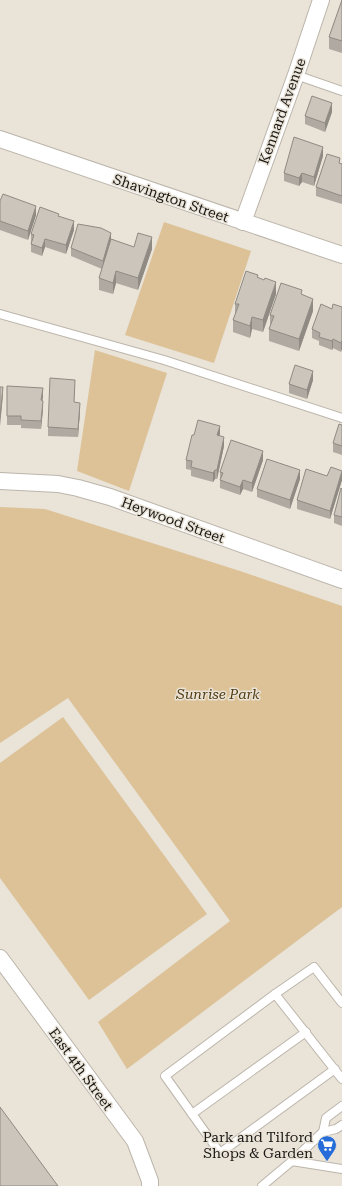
<svg xmlns="http://www.w3.org/2000/svg" width="342" height="1186" viewBox="0 0 342 1186" font-family="'Roboto Serif',serif">
	<rect width="100%" height="100%" fill="#e9e3d8"/>
	<g fill="#ddc298">
		<path d="M164,222L251,251L214,363L125,335Z"/>
		<path d="M95,350L167,373L129,491L77,471Z"/>
		<path d="M0,507L45,509L240,571L342,606V907L127,1069L98,1022L230,921L68,698L0,743Z"/>
		<path d="M63,717L207,914L89,1000L0,878V763Z"/>
	</g>
	<g fill="none" stroke-linecap="round" stroke-linejoin="round">
		<g stroke="#bcb5ab" stroke-width="10">
			<g id="lane">
				<path d="M296,75L342,91"/>
				<path d="M0,314L164,360L342,418"/>
				<path d="M275,994L314,967L342,1003"/>
				<path d="M335,1069L220,1153L165,1076L275,994L342,1079"/>
				<path d="M192,1114L306,1032"/>
				<path d="M323,1132L336,1129L342,1125"/>
				<path d="M292,1161L323,1132L326,1118L342,1106"/>
				<path d="M262,1186L292,1161L342,1169"/>
			</g>
		</g>
		<g stroke="#bcb5ab" stroke-width="18">
			<g id="street">
				<path d="M0,139L342,255"/>
				<path d="M243,222L296,75L321,0"/>
				<path d="M0,481L58,484L78,488L110,497L342,580"/>
				<path d="M0,958L135,1141L150,1181V1186"/>
			</g>
		</g>
		<use href="#lane" stroke="#fff" stroke-width="8"/>
		<use href="#street" stroke="#fff" stroke-width="16"/>
	</g>
	<g fill="#afa9a1">
		<path d="M342,0V53L329,49V37Z"/>
		<path d="M332,112L325,132L305,124V116Z"/>
		<path d="M323,156L314,186L302,182L299,186L284,181V173Z"/>
		<path d="M340,163L342,164V204L316,196V187Z"/>
		<path d="M0,201L36,215L28,240L0,230Z"/>
		<path d="M59,216L74,230L66,254L45,247L42,256L31,252V234Z"/>
		<path d="M111,241L134,247L152,249L138,290L116,283L113,294L99,290V278L102,269L71,256V248Z"/>
		<path d="M258,277L276,294L263,332L252,329L250,338L233,332V320L235,315V304Z"/>
		<path d="M302,295L313,311L299,351L269,341V329L270,326V315Z"/>
		<path d="M342,307L341,352L333,348L332,350L319,345V341L312,338V329L332,309Z"/>
		<path d="M313,380L307,399L289,393V384Z"/>
		<path d="M7,386L43,397L42,400L43,409L41,429L21,428V425H7Z"/>
		<path d="M75,388L74,402L80,411L78,437L48,436V427Z"/>
		<path d="M342,425V455L333,452V443Z"/>
		<path d="M220,434L219,436L224,446L217,479H215L213,482L191,476V470L186,469V460L194,435Z"/>
		<path d="M263,460L252,492L243,489L240,495L220,488V472Z"/>
		<path d="M327,476L342,480L330,519L297,509V500Z"/>
		<path d="M300,479L290,509L257,497V489Z"/>
		<path d="M342,489V526L334,523V515Z"/>
	</g>
	<g fill="#8f8a83">
		<path d="M332,103V112L325,132V123Z"/>
		<path d="M323,147V156L314,186V177Z"/>
		<path d="M302,173V182L299,186V178Z"/>
		<path d="M36,206V215L28,240V231Z"/>
		<path d="M74,221V230L66,254V245Z"/>
		<path d="M111,233V242L103,269V261Z"/>
		<path d="M152,237V249L138,290V278Z"/>
		<path d="M45,239V247L42,256V248Z"/>
		<path d="M116,271V283L113,294V283Z"/>
		<path d="M276,282V294L263,332V320Z"/>
		<path d="M313,299V311L299,351V339Z"/>
		<path d="M252,317V329L250,338V326Z"/>
		<path d="M333,339V348L332,350V341Z"/>
		<path d="M342,340V349L341,352V343Z"/>
		<path d="M313,371V380L307,399V390Z"/>
		<path d="M3,387V395L0,426V417Z"/>
		<path d="M43,388V397L41,409V400Z"/>
		<path d="M43,401V409L41,429V421Z"/>
		<path d="M80,403V411L78,437V429Z"/>
		<path d="M220,426V434L217,444V435Z"/>
		<path d="M224,437V446L217,479V470Z"/>
		<path d="M263,451V460L252,492V483Z"/>
		<path d="M215,470V479L213,482V473Z"/>
		<path d="M300,470V479L290,509V500Z"/>
		<path d="M342,471V480L330,519V511Z"/>
		<path d="M243,480V489L240,495V487Z"/>
	</g>
	<g fill="#ccc5bb" stroke="#8f8a83">
		<path d="M342,0V41L329,37Z"/>
		<path d="M312,96L332,103L325,123L305,116Z"/>
		<path d="M294,137L323,147L314,177L302,173L299,178L284,173Z"/>
		<path d="M327,154L340,158L339,163L342,164V196L316,187Z"/>
		<path d="M3,194L36,206L28,231L0,221V201Z"/>
		<path d="M40,207L59,214L58,216L74,221L66,245L45,239L42,248L31,244L34,235L31,234Z"/>
		<path d="M78,224L101,228L111,233L103,261L71,248Z"/>
		<path d="M138,233L152,237L138,278L116,271L113,283L99,278L111,239L134,247Z"/>
		<path d="M246,271L258,275L257,277L264,280L265,278L276,282L263,320L252,317L250,326L233,320L239,304H235Z"/>
		<path d="M281,283L302,290L301,294L313,299L299,339L269,329L274,316L270,315Z"/>
		<path d="M321,304L332,309L333,304L342,307V340L341,343L333,339L332,341L319,337L320,333L312,329Z"/>
		<path d="M295,365L313,371L307,390L289,384Z"/>
		<path d="M50,378L75,380L74,402L80,403L78,429L48,427Z"/>
		<path d="M7,386L43,388L41,400L43,401L41,421L21,420V416H7Z"/>
		<path d="M0,387H3L0,417Z"/>
		<path d="M198,420L220,426L217,435L224,437L217,470H215L213,473L191,467L192,461L186,460L192,435H194Z"/>
		<path d="M339,424L342,425V446L333,443Z"/>
		<path d="M231,440L263,451L252,483L243,480L240,487L220,480L223,473L220,472Z"/>
		<path d="M267,459L300,470L290,500L257,489Z"/>
		<path d="M331,467L342,471L330,511L297,500L306,469L327,476Z"/>
		<path d="M341,488L342,489V517L334,515Z"/>
		<path d="M0,1107L58,1186H0Z"/>
	</g>
	<defs>
		<g id="supermarket-pin" transform="scale(1)"><path d="M0 17L-7.5 6A9.5 9.5 0 1 1 7.5 6Z" fill="#266dd9" stroke="#e9e3d8"/><path d="M-6-5.5h2.5l.6 2H6L4.5 2H-2.5L-4.4-4H-6ZM-1.5 3.2a1.3 1.3 0 1 0 .1 0ZM3 3.2a1.3 1.3 0 1 0 .1 0Z" fill="#fff"/></g>
	</defs>
	<g fill-rule="evenodd">
		<use href="#supermarket-pin" x="327" y="1145"/>
	</g>
	<g text-anchor="middle" stroke-width="3" stroke-linejoin="round" paint-order="stroke">
		<g font-size="14" fill="#1a1714" stroke="#e9e3d8">
			<text transform="translate(282 111) rotate(-70)" y="5">Kennard Avenue</text>
			<text transform="translate(171 198) rotate(19)" y="5">Shavington Street</text>
			<text transform="translate(173 520) rotate(20)" y="5">Heywood Street</text>
			<text transform="translate(81 1069) rotate(54)" y="5">East 4th Street</text>
		</g>
		<g font-size="14" font-style="italic" fill="#533c12" stroke="#e9e3d8">
			<text x="218" y="699">Sunrise Park</text>
		</g>
		<g font-size="14" fill="#1a1714" stroke="#e9e3d8" text-anchor="end">
			<text x="313" y="1142">Park and Tilford<tspan x="313" dy="16">Shops &amp; Garden</tspan></text>
		</g>
	</g>
</svg>
